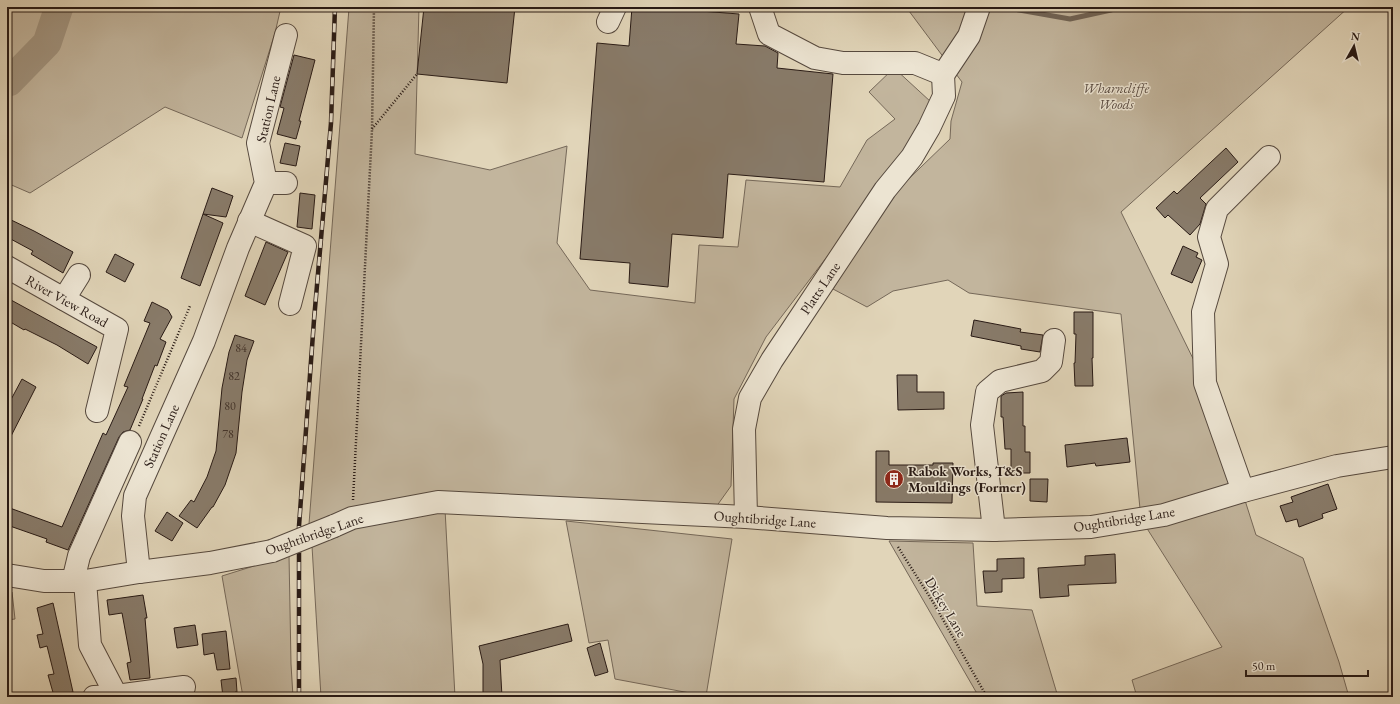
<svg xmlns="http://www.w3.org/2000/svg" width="1400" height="704" viewBox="0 0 1400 704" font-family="'EB Garamond',serif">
	<rect width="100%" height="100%" fill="#e1d5b9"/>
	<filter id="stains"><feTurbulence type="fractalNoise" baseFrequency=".005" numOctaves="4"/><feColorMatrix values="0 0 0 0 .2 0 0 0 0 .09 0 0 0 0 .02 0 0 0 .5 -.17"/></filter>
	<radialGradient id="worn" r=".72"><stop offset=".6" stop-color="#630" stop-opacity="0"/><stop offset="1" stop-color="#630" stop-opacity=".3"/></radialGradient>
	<g fill="#c2b59d" stroke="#756859">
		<path d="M7,7H281L275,33L242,138L165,107L30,193L7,183Z"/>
		<path d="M330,7H419L415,154L490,170L567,146L557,243L590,290L695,303L699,245L738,247L746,180L840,187L867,140L895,119L869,92L894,68L931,102L905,154L766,337L734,399L731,486L716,507L365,508L309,524L349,8L330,11Z"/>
		<path d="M906,7H1349L1121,212L1205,383L1230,453L1256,535L1303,558L1339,662L1349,697H1137L1132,680L1222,647L1141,519L1121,314L969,293L948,280L893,291L867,307L833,289L891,196L950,139L951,121L962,82Z"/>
		<path d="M445,509L455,697H321L312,546L352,528Z"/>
		<path d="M566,521L732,539L706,696L615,679L608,640L589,643Z"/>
		<path d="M889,541L973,543L977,606L1032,610L1058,697H979Z"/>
		<path d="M289,555L291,664L293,697H243L222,576Z"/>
		<path d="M7,591L12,592L15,619L7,620Z"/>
	</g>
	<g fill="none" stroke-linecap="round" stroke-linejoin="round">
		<path stroke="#716456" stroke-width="5" d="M1002,7L1070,19L1111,10L1113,7"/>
		<path stroke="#a29581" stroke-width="29" d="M7,82H9L47,43L59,7"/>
	</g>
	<g fill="#887b6a" stroke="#281a15">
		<path d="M424,7H515L507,83L417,74Z"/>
		<path d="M632,7H649L739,14L736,44L765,46L778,53L777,68L833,74L824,182L728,174L723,238L672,234L668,287L629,283L630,263L580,259L597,43L629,46Z"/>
		<path d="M294,55L315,60L299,121H301L296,139L277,134L284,108L280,107Z"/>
		<path d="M285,143L300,146L296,166L280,163Z"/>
		<path d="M1226,148L1238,162L1200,198L1206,204L1200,224L1190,235L1168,215L1165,218L1156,208L1174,191L1177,194Z"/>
		<path d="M212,188L233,196L226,217L203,214Z"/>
		<path d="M300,193L315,195L312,229L297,227Z"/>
		<path d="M203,214L223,223L200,286L181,278Z"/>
		<path d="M7,218L34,231L73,252L63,273L31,254L33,251L7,237Z"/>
		<path d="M266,242L288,252L265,305L245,296Z"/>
		<path d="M1183,246L1198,253L1196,257L1202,260L1192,283L1171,274Z"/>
		<path d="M115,254L134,264L125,282L106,272Z"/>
		<path d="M11,300L97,347L88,364L57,345L25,329L24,330L7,320V308Z"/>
		<path d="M152,302L168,310L172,317L160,339L166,342L157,366L155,365L142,399H143L130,430L123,432L119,437L68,550L46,542L47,539L7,525V507L62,527L103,433L106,435L128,387L124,386L150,323L144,321Z"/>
		<path d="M1074,312H1093V358H1092L1093,386H1075L1074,363H1075L1076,334H1074Z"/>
		<path d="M974,320L1021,329L1020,332L1043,335L1040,352L1021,349V346L971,336Z"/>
		<path d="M235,335L254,341L247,360L242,392L236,453L225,485L213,507H212L197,528L179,516L191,500L194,502L207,477L216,451L222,388L229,352Z"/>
		<path d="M897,375H917V392H944V409L898,410Z"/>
		<path d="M22,379L36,387L7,444V407Z"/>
		<path d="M1023,392V426H1025V452H1030V473H1011V449H1005L1003,417H1001V396L1006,393Z"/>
		<path d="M1127,438L1130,462L1096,466L1095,463L1067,467L1065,445Z"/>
		<path d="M876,451H889V465H933V463H953L952,503L876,502Z"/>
		<path d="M1030,479H1048L1047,502L1030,501Z"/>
		<path d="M1328,484L1337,509L1322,514L1323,518L1299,527L1297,519L1286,522L1280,506L1293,502L1291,497Z"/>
		<path d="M167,512L183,523L172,541L155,531Z"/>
		<path d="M1115,554L1116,583L1068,585L1069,596L1040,598L1038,568L1085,565V556Z"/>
		<path d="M1024,558V578L1002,579V592L985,593L983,571H997V559Z"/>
		<path d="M143,595L147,618H145L150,678L130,680L127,663L131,662L122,613L109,615L107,600Z"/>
		<path d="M53,603L73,692L54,696L48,675L54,674L47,646L40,648L37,635L43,634L37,608Z"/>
		<path d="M568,624L572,641L500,660L502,697H483V664L479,646Z"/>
		<path d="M195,625L198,645L177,648L174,628Z"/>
		<path d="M226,631L230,669L217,670L214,653L204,655L202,634Z"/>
		<path d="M600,643L608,672L595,676L587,648Z"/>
		<path d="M236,678L237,692H235L236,697H223L221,680Z"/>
	</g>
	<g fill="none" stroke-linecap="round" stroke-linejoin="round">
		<g stroke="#56493e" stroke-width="24">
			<g id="minor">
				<path d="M760,7L769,34L815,58L843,63H915L942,74L943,75"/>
				<path d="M608,22L615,7"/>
				<path d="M943,75L969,36L979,7"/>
				<path d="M266,183H286"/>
				<path d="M249,221L305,246L290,304"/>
				<path d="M7,267L117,329L97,411"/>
				<path d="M64,299L79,275"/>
				<path d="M1243,491L1205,383L1203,312L1217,264L1209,237L1217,209L1269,157"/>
				<path d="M746,517L744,429L750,398L772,360L885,190L912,157L929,128L944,96L943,75"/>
				<path d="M334,526L352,518L438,502L746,517L887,528L994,530L1091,527L1164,515L1243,491L1337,466L1393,457"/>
				<path d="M994,530L982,425L987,392L1000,381L1042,371L1051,362L1054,340"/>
				<path d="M139,572L133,516L135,496L204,341L238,248L266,183L258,143L286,35"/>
				<path d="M7,575L44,581H85L139,572L210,563L272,551"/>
				<path d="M73,581L79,556L130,442"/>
				<path d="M85,581L90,645L117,697"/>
				<path d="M94,697L116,696L184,687"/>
			</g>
		</g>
		<g stroke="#281a15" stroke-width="2.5" stroke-dasharray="1 2" stroke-linecap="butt">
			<path d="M372,129L417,74"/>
			<path d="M139,426L190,306"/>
			<path d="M353,500L372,130L374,7"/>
			<path d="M898,547L933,602L987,697"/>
		</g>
		<use href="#minor" stroke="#ece4d2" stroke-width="22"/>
		<g stroke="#281a15" stroke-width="4.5">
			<path id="rail" d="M299,697V526L314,320L331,123L335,7"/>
		</g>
		<use href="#rail" stroke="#ece4d2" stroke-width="3" stroke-dasharray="9" stroke-linecap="butt"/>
		<g stroke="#56493e" stroke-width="24" stroke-linecap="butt">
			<path id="minor-bridge" d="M272,551L334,526"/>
		</g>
		<use href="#minor-bridge" stroke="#ece4d2" stroke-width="22"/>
	</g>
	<defs>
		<g id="building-disc" transform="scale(1)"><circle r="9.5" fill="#8f2418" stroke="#ece4d2"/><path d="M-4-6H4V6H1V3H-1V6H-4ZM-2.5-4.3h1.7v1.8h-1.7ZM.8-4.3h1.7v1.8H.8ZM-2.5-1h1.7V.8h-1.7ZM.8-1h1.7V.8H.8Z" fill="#fff"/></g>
	</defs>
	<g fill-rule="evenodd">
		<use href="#building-disc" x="894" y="479"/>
	</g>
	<g text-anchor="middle" stroke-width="3" stroke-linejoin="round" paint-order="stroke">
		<g font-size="12" fill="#40322a">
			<text x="241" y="352">84</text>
			<text x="234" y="380">82</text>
			<text x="230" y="410">80</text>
			<text x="228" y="438">78</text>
		</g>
		<g font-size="14" font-style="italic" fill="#56483e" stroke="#ece4d2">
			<text x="1116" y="93">Wharncliffe<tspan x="1116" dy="16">Woods</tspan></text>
		</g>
		<g font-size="14" fill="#281a15" stroke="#ece4d2">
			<text transform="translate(268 109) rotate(-77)" y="5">Station Lane</text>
			<text transform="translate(820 288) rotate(-56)" y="5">Platts Lane</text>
			<text transform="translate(67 301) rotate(29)" y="5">River View Road</text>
			<text transform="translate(161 436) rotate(-66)" y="5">Station Lane</text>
			<text transform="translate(765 519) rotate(4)" y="5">Oughtibridge Lane</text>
			<text transform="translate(1124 519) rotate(-9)" y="5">Oughtibridge Lane</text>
			<text transform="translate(314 534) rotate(-19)" y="5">Oughtibridge Lane</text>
			<text transform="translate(946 607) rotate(59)" y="5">Dickey Lane</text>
		</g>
		<g font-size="14" font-weight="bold" fill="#281a15" stroke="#ece4d2" text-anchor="start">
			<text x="908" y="476">Rabok Works, T&amp;S<tspan x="908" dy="16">Mouldings (Former)</tspan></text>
		</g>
	</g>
	<rect width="1400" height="704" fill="none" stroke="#e1d5b9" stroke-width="24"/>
	<rect x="8" y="8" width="1384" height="688" fill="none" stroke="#281a15" stroke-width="2"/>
	<rect x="12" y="12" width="1376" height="680" fill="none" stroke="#281a15"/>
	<g transform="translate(1354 46) rotate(8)" stroke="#ece4d2" stroke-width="3" paint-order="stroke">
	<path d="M0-3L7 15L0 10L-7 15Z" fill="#281a15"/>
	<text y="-6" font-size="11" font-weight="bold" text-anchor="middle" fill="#281a15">N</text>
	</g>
	<path d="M1246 670v6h122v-6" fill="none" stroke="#281a15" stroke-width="2"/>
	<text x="1252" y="670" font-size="12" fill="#281a15" stroke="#ece4d2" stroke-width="3" paint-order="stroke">50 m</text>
	<rect width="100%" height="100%" filter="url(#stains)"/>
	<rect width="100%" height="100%" fill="url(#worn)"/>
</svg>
